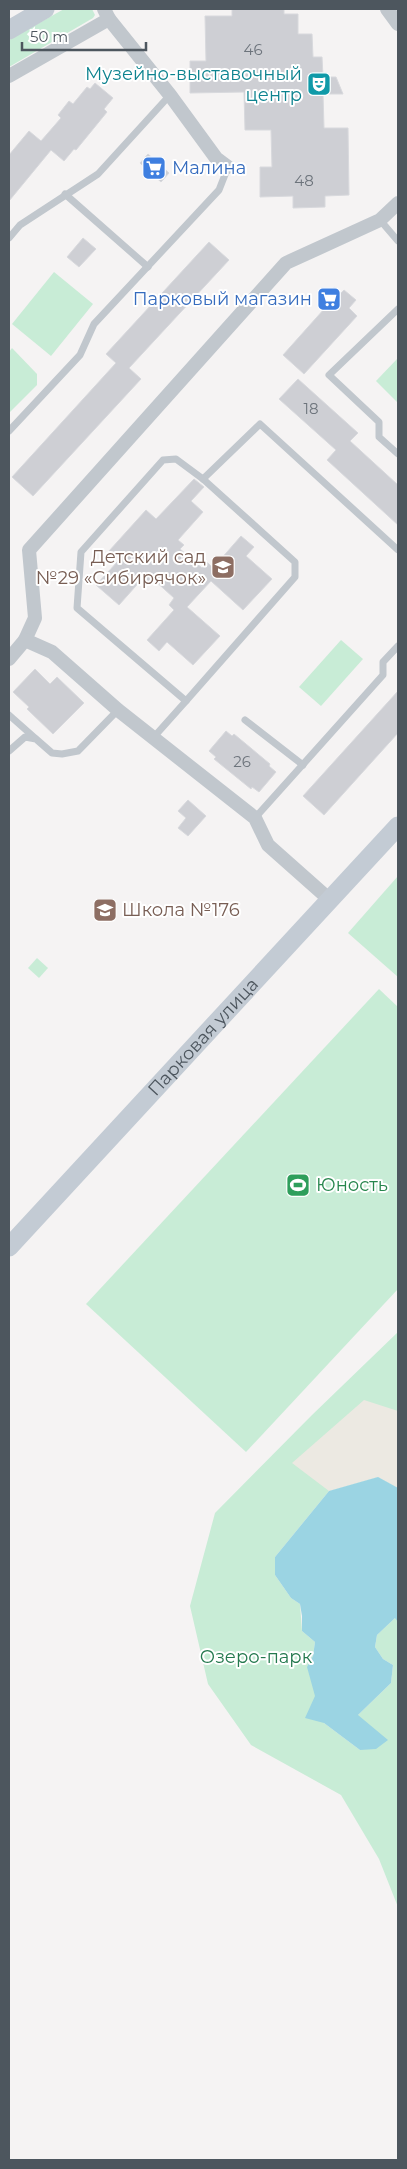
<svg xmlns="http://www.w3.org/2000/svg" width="407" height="2169" viewBox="0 0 407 2169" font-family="Montserrat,sans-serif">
	<rect width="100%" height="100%" fill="#f5f3f3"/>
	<g fill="#c8ecd6">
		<path d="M64,9H92L95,15L93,18L9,67V40Z"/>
		<path d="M54,272L93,304L51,356L12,324Z"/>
		<path d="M12,348L37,374V385L9,413V352Z"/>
		<path d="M398,358V403L376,381Z"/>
		<path d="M341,640L363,659L321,706L299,687Z"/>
		<path d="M398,876V977L348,933Z"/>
		<path d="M37,958L48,968L39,978L28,968Z"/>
		<path d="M379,989L398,1007V1289L246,1452L86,1304Z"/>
		<path d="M398,1332V1488L378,1477L329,1491L275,1557V1575L291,1598L300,1604L302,1631L315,1642L313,1656L308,1667L324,1723L360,1750L358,1715L391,1683L393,1665L383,1659L375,1647L377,1635L396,1617L398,1622V1907L379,1859L341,1795L251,1745L208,1684L190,1606L215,1513L312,1415Z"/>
	</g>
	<path fill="#ece9e2" d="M364,1400L398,1411V1488L378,1477L329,1491L292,1463Z"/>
	<path fill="#9bd4e3" d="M378,1477L398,1488V1622L395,1618L377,1635L375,1647L383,1659L393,1665L391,1683L358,1715L388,1740L376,1749L360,1750L324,1723L305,1718L315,1696L307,1667L313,1656L315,1642L302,1631V1616L300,1604L291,1598L275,1575V1557L329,1491Z"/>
	<g fill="#cecfd4" stroke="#d8d9dd">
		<path d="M232,9H284V14H298V34H312L313,57H322L323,77H336L343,94H323L324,128H348L349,195L325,196V207L293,208V196L260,197V167H272L271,130H245L244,92L190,93V61H206L205,16H232Z"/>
		<path d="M95,83L113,98L104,109L107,112L76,150L74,149L64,161L51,150L9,201V155L29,131L41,141L61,118L58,115L69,101L73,104L87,87L90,89Z"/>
		<path d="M148,154L169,173L161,182L140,163Z"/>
		<path d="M83,238L96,249L79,267L67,257Z"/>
		<path d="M209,242L229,260L129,368L141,379L33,496L12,477L116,363L106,354Z"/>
		<path d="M334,287L341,293L344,290L356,300L349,308L357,316L304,374L283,355L325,308L319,303Z"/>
		<path d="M298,379L358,433L350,441L398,485V525L327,460L336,450L279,399Z"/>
		<path d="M194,479L204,487L191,501L203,512L178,540L184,545L180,549L202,568L207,562L213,568L241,536L254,547L246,556L272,579L243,610L211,581L187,607L220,636L193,665L167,642L159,651L147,640L174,610L169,605L174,598L153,579L149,584L143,578L119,605L96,585L119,560L109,551L146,510L156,519Z"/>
		<path d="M35,669L50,684L57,677L84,703L53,734L27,709L29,707L13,692Z"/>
		<path d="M398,691V733L324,815L303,796Z"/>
		<path d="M226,731L232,736L234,734L270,764L269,766L276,772L259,792L252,787L251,789L214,759L216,757L209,751Z"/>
		<path d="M188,800L206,816L188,836L178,828L186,818L178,811Z"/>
	</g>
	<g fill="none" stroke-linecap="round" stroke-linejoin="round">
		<g stroke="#c1c7cd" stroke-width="7">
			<path d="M65,194L148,267"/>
			<path d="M380,220L398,241"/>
			<path d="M9,238L20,225L98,174L170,95"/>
			<path d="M398,309L329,375L379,422V437L398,454"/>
			<path d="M9,431L80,355L94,324L219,190L228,167"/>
			<path d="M176,459L203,479L295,562V577L186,701L77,608L81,552L163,460Z"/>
			<path d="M203,479L260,424L398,550"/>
			<path d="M9,715L35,738"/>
			<path d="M245,720L303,765"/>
			<path d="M153,738L186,701"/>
			<path d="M9,751L25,737L36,739L52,753L62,754L78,751L118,710"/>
			<path d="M255,818L383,675V662L398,646"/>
		</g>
		<g stroke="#c1c7cd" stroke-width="14">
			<path d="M387,9L398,24"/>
			<path d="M109,19L170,95L216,158L228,167"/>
			<path d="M9,76L109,19L104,9"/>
			<path d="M25,640L35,618L29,550L286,263L380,220L398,203"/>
			<path d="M9,659L25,640L52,652L118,710L255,818L268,845L330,900"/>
		</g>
		<g stroke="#c3cbd4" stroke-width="19">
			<path d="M9,30L45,9"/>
			<path id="s1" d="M9,1247L398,826"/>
		</g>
	</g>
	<defs>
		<g id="theatre-square" transform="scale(1.25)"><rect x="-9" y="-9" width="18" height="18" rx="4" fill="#0f9aa8" stroke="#fff"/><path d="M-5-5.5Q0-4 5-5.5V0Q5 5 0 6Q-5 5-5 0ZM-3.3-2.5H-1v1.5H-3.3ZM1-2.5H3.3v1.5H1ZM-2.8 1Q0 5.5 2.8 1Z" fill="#fff"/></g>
		<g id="supermarket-square" transform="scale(1.25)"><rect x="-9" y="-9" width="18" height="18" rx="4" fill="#3f7fe0" stroke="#fff"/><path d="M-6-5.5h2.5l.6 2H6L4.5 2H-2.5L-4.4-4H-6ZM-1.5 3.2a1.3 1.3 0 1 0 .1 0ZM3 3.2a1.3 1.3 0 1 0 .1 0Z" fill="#fff"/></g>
		<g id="school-square" transform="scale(1.25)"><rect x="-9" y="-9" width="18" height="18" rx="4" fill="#8d6e63" stroke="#fff"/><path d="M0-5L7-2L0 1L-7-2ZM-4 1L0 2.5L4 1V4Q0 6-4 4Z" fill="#fff"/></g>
		<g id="stadium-square" transform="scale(1.25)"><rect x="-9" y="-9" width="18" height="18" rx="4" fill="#2e9e5b" stroke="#fff"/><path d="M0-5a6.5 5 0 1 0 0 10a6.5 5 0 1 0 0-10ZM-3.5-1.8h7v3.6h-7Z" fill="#fff"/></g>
	</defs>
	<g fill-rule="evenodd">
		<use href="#theatre-square" x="319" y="84"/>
		<use href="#supermarket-square" x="154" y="168"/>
		<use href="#supermarket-square" x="329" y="299"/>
		<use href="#school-square" x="223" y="567"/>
		<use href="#school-square" x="105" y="910"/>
		<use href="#stadium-square" x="298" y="1185"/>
	</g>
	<g text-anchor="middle" stroke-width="4" stroke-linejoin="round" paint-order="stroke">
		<g font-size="15" fill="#6d747c">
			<text x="253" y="55">46</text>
			<text x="304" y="186">48</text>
			<text x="311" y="414">18</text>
			<text x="242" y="767">26</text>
		</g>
		<g font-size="18" fill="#0d838f" stroke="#fff" text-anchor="end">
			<text x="302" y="80">Музейно-выставочный<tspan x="302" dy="21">центр</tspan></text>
		</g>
		<g font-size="18" fill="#366cbe" stroke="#fff" text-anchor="start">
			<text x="172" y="174">Малина</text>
			<text x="312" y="305" text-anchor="end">Парковый магазин</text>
		</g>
		<g font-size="18" fill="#785e54" stroke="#fff" text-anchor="end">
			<text x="206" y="563">Детский сад<tspan x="206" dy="21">№29 «Сибирячок»</tspan></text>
			<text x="122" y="916" text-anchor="start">Школа №176</text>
		</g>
		<g font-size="18" fill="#4d565e" stroke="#fff">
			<text dy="6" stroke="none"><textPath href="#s1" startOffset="286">Парковая улица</textPath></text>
		</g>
		<g font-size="18" fill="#27864d" stroke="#fff" text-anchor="start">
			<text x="316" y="1191">Юность</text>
		</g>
		<g font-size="18" fill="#24794e" stroke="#fff">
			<text x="256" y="1663">Озеро-парк</text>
		</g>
	</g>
	<rect width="407" height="2169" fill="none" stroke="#4d565e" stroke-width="20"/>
	<path d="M22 42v8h124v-8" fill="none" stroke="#4d565e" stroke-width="2.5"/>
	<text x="30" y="42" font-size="15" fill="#4d565e" stroke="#ffffff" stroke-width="4" paint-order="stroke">50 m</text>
</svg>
